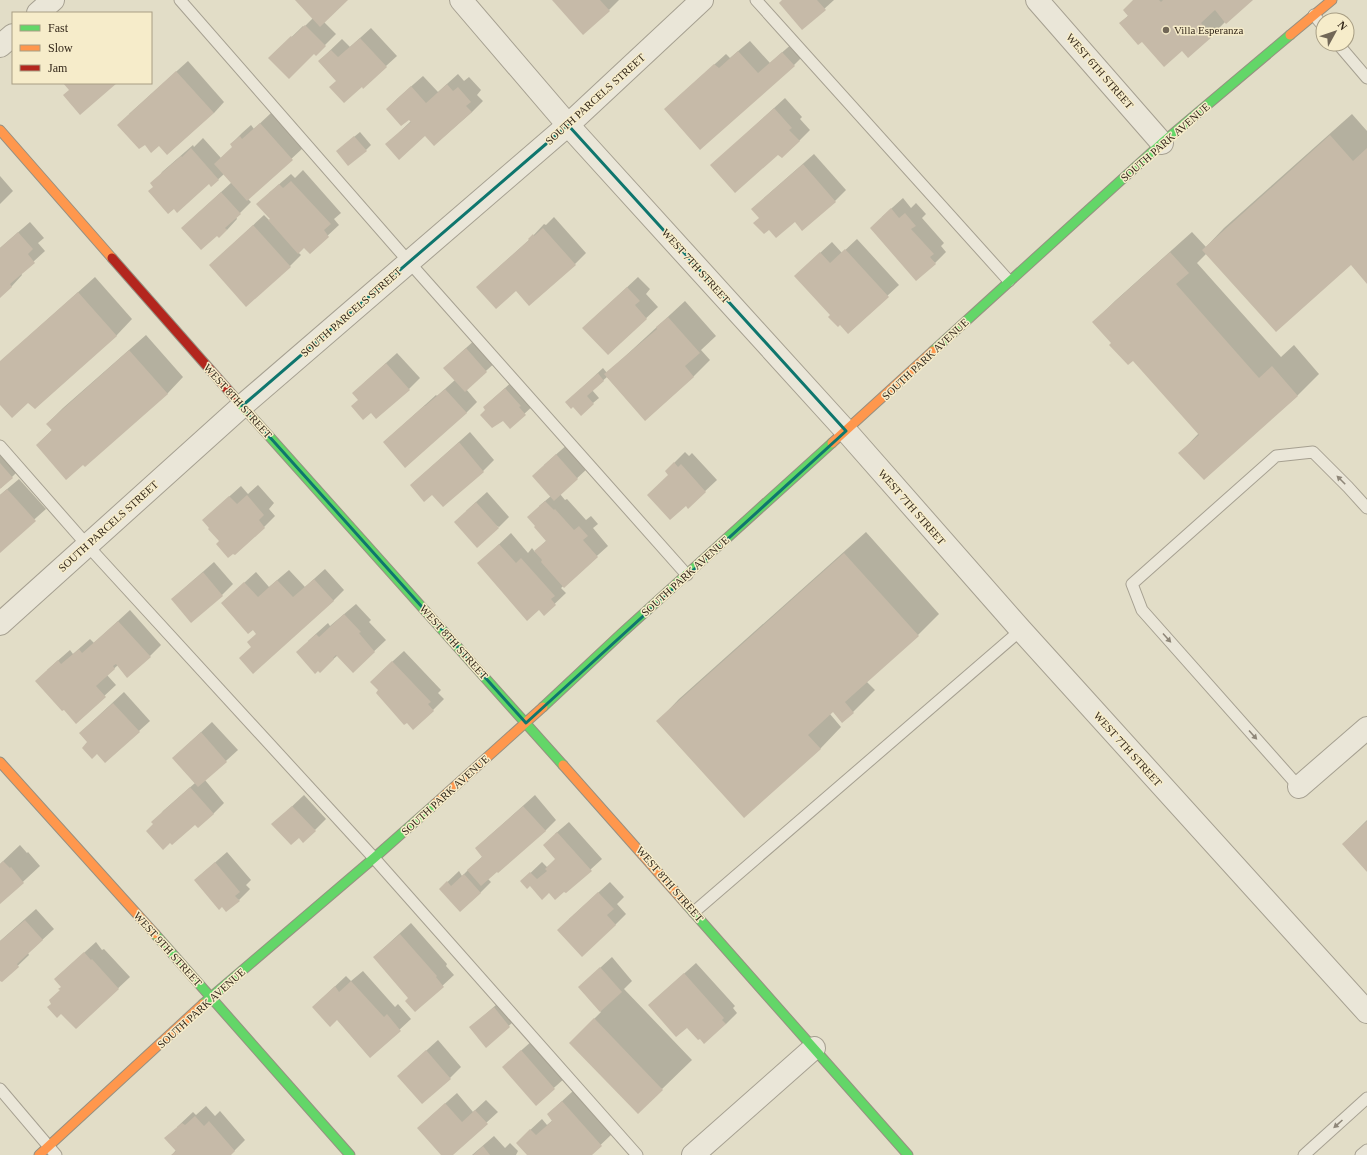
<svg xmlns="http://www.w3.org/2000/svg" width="1367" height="1155" viewBox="0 0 1367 1155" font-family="'Times New Roman',serif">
	<rect width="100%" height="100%" fill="#e2ddc7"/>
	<g fill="#0003">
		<path d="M298,0H347L324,22L336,34L316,54L314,52L270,58L303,26L304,27L313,18Z"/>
		<path d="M553,0H619L609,10Z"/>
		<path d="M783,0H834L802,29Z"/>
		<path d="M1134,0H1251L1226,21L1212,35L1182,50L1142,41L1120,23L1129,15Z"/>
		<path d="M371,28L397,56L386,66L337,81L319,61L342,39L350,47Z"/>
		<path d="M750,41L770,63L794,42L805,54L794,65L665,109L726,54L730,58Z"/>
		<path d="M188,61L224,102L214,113L129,114Z"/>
		<path d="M458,74L464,81L469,77L481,90L477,95L483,101L472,112L434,145L426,135L387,144L411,121L409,118L387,109L398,98L423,76L438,92Z"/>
		<path d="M785,98L802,117L800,119L810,130L799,141L778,153L712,165Z"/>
		<path d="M271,113L303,148L248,199L251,202L236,217L237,219L227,230L194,217L232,182L224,174L212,185L209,182L154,187L162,172L193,145L194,147L203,138L221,158L233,147L231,144L242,133L251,125L254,129Z"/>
		<path d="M1352,114L1367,131V282L1351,264L1206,254L1197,263L1281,357L1294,345L1319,374L1298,395L1204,479L1180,453L1199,433L1133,359L1112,343L1094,322L1115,301L1192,232L1206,247L1224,228Z"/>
		<path d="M360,132L371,145L366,150L343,146Z"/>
		<path d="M814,154L846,190L835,201L795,221L760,218L764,198Z"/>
		<path d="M303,170L341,213L334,219L339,225L310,252L304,246L298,252L301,255L290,266L210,265L264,215L270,221L271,219L269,193L291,174L295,178Z"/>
		<path d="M0,176L13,191L0,204Z"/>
		<path d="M903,198L911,208L916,203L926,214L922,218L944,243L941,246L946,252L935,263L882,217Z"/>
		<path d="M554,217L586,253L575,264L516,290L477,287L530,239L544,224L546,225Z"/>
		<path d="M30,222L44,238L38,243L45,251L21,273L22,275L12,286L0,296V248Z"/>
		<path d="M857,239L899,285L848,332L832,315L807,265L832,242L842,253Z"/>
		<path d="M95,277L132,319L116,336L29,401L0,403V362Z"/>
		<path d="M638,277L650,289L646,294L658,307L608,354L595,317Z"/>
		<path d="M685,301L716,336L701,350L710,360L694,376L645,419L607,377L592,390L599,398L593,403L572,397L603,368L607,373Z"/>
		<path d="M146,335L183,377L167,394L37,445L52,430L47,424L63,408Z"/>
		<path d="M477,338L498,360L466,389L477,402L466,413L384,442L436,395L437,396L455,380L456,357Z"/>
		<path d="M397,353L420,378L409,389L359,399L365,382Z"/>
		<path d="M516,378L536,403L510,427L503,420L486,410L484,407Z"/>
		<path d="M470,432L494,460L483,471L443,506L432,494L411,485Z"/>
		<path d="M568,444L588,468L560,494L565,500L567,499L586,520L591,516L598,524L593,528L608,546L561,588L566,593L544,614L539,609L479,563L511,533L528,553L532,548L535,552L547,540L539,506L551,496L544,465Z"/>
		<path d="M0,448L23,466L1,488L0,487Z"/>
		<path d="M685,452L689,456L692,453L717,480L688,507L666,471Z"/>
		<path d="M19,479L46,509L0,550V495Z"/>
		<path d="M258,485L274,503L269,509L275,516L264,527L220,541L203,520L241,486L248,494Z"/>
		<path d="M487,492L509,517L499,527L466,511Z"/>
		<path d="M866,532L939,614L918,635L866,681L875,690L853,712L842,722L833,711L830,714L841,727L820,749L658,721L679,699Z"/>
		<path d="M214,562L233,584L222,595L172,599Z"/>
		<path d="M325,569L344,590L333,601L252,646L257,633L222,603L256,572L269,587L289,570L305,587Z"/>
		<path d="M356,604L371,620L369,622L386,640L353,671L338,655L320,671L308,641L328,623L330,626Z"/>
		<path d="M130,610L161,645L150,656L118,665L107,675L116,685L76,722L47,670L70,650L73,654L90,639L94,643Z"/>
		<path d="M404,651L441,690L438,693L444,699L433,710L379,690L382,671Z"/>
		<path d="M124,692L150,721L139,731L89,742L80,733Z"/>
		<path d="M212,722L238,750L205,780L224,803L213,814L195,823L154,824L163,811L195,783L173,758Z"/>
		<path d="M304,795L326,819L315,830L284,814Z"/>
		<path d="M535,795L556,820L545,831L488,879L491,882L480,893L440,889L459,871L462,876L468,870L483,856L487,838Z"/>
		<path d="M1367,820V870L1343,844Z"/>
		<path d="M569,822L602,859L566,892H549L522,881L542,862L547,867L556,859L555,834Z"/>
		<path d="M20,845L27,853L28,852L40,866L0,903V864Z"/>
		<path d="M227,852L251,880L246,885L250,889L239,900L195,880Z"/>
		<path d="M610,882L624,897L617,904L626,914L615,925L569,919Z"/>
		<path d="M36,909L54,929L28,953L29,955L2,981L0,979V941Z"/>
		<path d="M411,923L447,964L446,966L454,975L415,1011L409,997L374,957Z"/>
		<path d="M96,942L102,950L104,949L130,977L76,1028L53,1003L62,987L55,979Z"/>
		<path d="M612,957L632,981L624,989L692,1060L662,1089L570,1043L601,1012L579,987Z"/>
		<path d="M696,963L735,1006L733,1008L737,1013L726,1024L687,1027L649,1005Z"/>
		<path d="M363,971L395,1007L398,1004L411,1019L370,1057L337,1019L313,1007L346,976L351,981Z"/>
		<path d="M505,997L521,1015L486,1046L471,1027Z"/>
		<path d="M438,1040L461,1067L450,1078L398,1076Z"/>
		<path d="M533,1040L566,1077L536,1104L515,1056Z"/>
		<path d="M573,1091L612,1134L590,1155H528V1132L542,1119L547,1125L553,1120L548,1114Z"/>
		<path d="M457,1093L473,1112L486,1100L498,1112L451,1155H443L430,1117Z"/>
		<path d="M206,1106L215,1116L220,1111L245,1140L230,1155H172L176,1150L177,1127L193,1112L196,1115Z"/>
		<path d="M494,1136L505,1148L510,1143L518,1151L516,1155H472Z"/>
	</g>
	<g fill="#c6baa8">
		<path d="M295,0H348L320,27Z"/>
		<path d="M552,0H600L610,11L583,35Z"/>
		<path d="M782,0H817L826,10L802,30L779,3Z"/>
		<path d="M1133,0H1159L1161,2L1163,0H1253L1226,24L1215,10L1201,23L1213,36L1188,58L1182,51L1164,67L1142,42L1138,45L1119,23L1128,16L1123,10Z"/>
		<path d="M305,25L326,46L316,56L314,54L289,79L268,58L291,36L292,37Z"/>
		<path d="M360,38L387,67L363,89L362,87L344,103L329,87L336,81L318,61L331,50L338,57Z"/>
		<path d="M738,51L758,73L782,52L795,66L700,150L664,109L714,64L719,68Z"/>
		<path d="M176,71L214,113L167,155L159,146L151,153L145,145L139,149L117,125Z"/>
		<path d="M63,83H117L80,115L63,95L69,90Z"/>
		<path d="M447,84L453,91L458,87L471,102L466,106L472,112L434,146L425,136L399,160L385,144L411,122L409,120L401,126L386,109L411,86L426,103Z"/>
		<path d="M774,108L792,128L789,130L800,141L782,158L778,155L735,193L710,165Z"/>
		<path d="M260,123L293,160L247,201L214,164L232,147L230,144L240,136L242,139Z"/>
		<path d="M1330,135L1353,161L1367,148V284L1351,265L1276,332L1202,250Z"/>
		<path d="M354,136L367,151L348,166L336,151Z"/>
		<path d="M191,148L219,180L211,187L209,184L177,213L174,209L168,214L148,191L153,187L150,183L181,156L182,157Z"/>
		<path d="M803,164L836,202L802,231L795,222L776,238L769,230L764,234L753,223L759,218L751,209Z"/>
		<path d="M291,181L331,224L324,230L329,237L310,254L304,248L298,254L268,220L270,219L256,204L279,184L283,188Z"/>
		<path d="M221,192L241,214L225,228L227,230L219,238L217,236L201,250L181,228Z"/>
		<path d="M891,208L899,218L905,213L916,226L911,229L934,254L930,257L936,264L916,281L870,228Z"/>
		<path d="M253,225L291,267L246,307L209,265Z"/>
		<path d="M543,228L576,265L529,306L516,291L496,309L476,287L529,240L528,239L533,234L534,236Z"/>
		<path d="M18,232L33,249L28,254L35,263L10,284L12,287L0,298V248Z"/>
		<path d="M845,249L889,297L848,334L840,325L838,327L828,317L830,315L794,276L820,252L830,263Z"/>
		<path d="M1170,252L1189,273L1176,284L1259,378L1272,366L1298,396L1204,480L1178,453L1199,435L1133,361L1128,365L1109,345L1111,343L1092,322Z"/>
		<path d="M627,287L640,301L635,305L647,319L608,355L582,328Z"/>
		<path d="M78,292L117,336L35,409L28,403L12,418L0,405V361Z"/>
		<path d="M668,317L700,353L685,366L694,377L645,421L604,374L657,329L656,327Z"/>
		<path d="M466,348L487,372L465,392L443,368Z"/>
		<path d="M129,350L168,394L85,467L83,465L66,480L36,445L52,430L46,424Z"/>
		<path d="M386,363L410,390L376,419L371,413L363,420L351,406L358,400L352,393Z"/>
		<path d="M598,373L604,381L587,396L594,404L581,416L573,407L571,409L565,402Z"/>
		<path d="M505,388L521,406L519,407L526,415L510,429L503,421L492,428L480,415L485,410L483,407Z"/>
		<path d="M445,389L467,413L405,468L383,442L425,405V406Z"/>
		<path d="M459,442L484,472L443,507L432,495L424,502L410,485Z"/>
		<path d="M556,454L578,479L554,501L532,476Z"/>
		<path d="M674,462L678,467L681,464L706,492L688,509L686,506L670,520L647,495L668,475L665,471Z"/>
		<path d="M0,463L13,478L0,489Z"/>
		<path d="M7,489L36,521L0,553V495Z"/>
		<path d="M247,495L264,515L259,520L265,528L235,555L233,554L228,558L216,544L219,541L208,529L209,528L202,520L229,496L237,504Z"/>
		<path d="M545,501L554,510L555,509L574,530L579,526L588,536L583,540L598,557L564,588L541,562L542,560L534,551L546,541L534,527L535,526L527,517Z"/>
		<path d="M476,502L499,528L477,548L454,522Z"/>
		<path d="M499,544L516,563L521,558L555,596L551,599L556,605L544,616L539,610L527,621L477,563Z"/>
		<path d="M844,553L919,636L845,702L854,713L842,723L833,712L808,735L821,749L744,818L656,721Z"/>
		<path d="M203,572L223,596L191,623L171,599Z"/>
		<path d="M314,579L334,601L253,674L239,658L251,647L247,642L256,634L253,630L248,634L221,603L244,582L258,597L277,580L293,597Z"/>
		<path d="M344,614L361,632L359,633L375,652L353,673L336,655L333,658L334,659L320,673L318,671L315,674L296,652L316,634L319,637Z"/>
		<path d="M118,621L151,657L127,678L116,664L113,666L115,669L96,686L106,697L76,724L64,710L62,711L35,681L58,660L61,664L79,649L82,653Z"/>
		<path d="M392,661L431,702L428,704L434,711L413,730L407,723L404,725L376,693L378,690L370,682Z"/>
		<path d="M113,703L140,732L105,763L97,754L92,759L82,748L87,742L79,733Z"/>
		<path d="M201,732L227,762L198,787L172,758Z"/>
		<path d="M190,787L214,814L198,828L195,825L172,845L170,843L163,850L146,831L153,824L151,822Z"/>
		<path d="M292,806L316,831L303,843L299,838L291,845L271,824Z"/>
		<path d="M523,806L546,831L498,873L497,872L481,886L467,870L482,857L475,848Z"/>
		<path d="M1367,821V872L1342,844Z"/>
		<path d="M557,832L592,871L566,893L564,892L555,900L549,893L542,900L530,886L527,889L520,881L530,872L537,879L547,871L545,869L555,859L543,845Z"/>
		<path d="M3,861L10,868L11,867L24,883L0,904V864Z"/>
		<path d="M215,862L240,892L235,896L240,901L226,912L222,907L219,910L194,880Z"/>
		<path d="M464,874L481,893L460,912L439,889L447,881L451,886Z"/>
		<path d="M598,892L614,909L607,915L616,925L582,957L557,930Z"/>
		<path d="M25,920L43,940L17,964L19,967L2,982L0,981V941Z"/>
		<path d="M400,934L437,976L436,977L444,987L415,1012L405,1001L408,998L373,957Z"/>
		<path d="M84,952L91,960L92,959L119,989L76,1029L61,1014L57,1018L47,1007L51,1004L49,1000L60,990L58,989L61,987L54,979Z"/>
		<path d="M600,967L622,992L600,1012L578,987Z"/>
		<path d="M684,973L724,1018L722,1020L726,1024L704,1044L700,1039L698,1040L687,1028L676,1037L648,1005Z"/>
		<path d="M351,981L384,1017L387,1014L401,1031L370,1058L337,1020L330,1027L312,1007L335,986L339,992Z"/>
		<path d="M494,1007L510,1027L486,1048L469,1027Z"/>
		<path d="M594,1018L663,1090L638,1114L569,1043Z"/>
		<path d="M426,1050L451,1079L422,1104L397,1076Z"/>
		<path d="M521,1050L555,1089L536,1106L502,1067Z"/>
		<path d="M562,1101L602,1146L592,1155H527L516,1143L530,1129L536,1135L552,1121L547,1114Z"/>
		<path d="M445,1103L462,1122L475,1110L488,1124L453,1155H441L417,1128Z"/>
		<path d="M195,1116L204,1126L209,1121L235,1151L231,1155H171L176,1151L164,1138L182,1123L185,1125Z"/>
		<path d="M483,1146L490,1155H473Z"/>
	</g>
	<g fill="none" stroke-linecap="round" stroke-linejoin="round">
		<g stroke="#a6a091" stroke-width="13">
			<g id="lane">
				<path d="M180,0L409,262L687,575"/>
				<path d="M756,0L1009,281"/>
				<path d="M1314,15L1323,26"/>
				<path d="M1338,44L1367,78"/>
				<path d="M0,446L87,545L374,858L637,1155"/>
				<path d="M1299,787L1142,610L1132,584L1276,456L1313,452L1348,487L1367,508"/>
				<path d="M694,912L1021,630"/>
				<path d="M0,1089L56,1155"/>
				<path d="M1304,1155L1367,1098"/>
				<path d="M1361,1155L1367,1150"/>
			</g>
		</g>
		<g stroke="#a6a091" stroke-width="24">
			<g id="street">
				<path d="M461,0L568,125L846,431L1021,630L1367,1012"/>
				<path d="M1037,0L1162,143"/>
				<path d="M38,13L53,0"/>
				<path d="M0,46L13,35"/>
				<path d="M0,624L242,406L568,125L702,0"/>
				<path d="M1299,787L1367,728"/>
				<path d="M693,1155L814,1048"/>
			</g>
		</g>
		<g stroke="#969081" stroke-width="11">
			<g id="fast">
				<path d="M933,351L1162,143L1290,35"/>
				<path d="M235,398L563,765"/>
				<path d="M543,707L622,633L832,443"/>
				<path d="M687,905L908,1155"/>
				<path d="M155,934L350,1155"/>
				<path d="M203,1004L374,858L435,804"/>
			</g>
		</g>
		<g stroke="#969081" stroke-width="11">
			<g id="slow">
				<path d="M1290,35L1332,0"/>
				<path d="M0,130L112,258"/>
				<path d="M832,443L933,351"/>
				<path d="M0,762L155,934"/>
				<path d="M563,765L687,905"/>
				<path d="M435,804L543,707"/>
				<path d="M39,1155L203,1004"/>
			</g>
		</g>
		<g stroke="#969081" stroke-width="11">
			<path id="jam" d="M112,258L235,398"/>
		</g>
		<use href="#lane" stroke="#eae6d8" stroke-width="11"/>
		<use href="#street" stroke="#eae6d8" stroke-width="22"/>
		<use href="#fast" stroke="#63d668" stroke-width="9"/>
		<use href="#slow" stroke="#ff974d" stroke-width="9"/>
		<use href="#jam" stroke="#b3261e" stroke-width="9"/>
	</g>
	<defs><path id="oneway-solid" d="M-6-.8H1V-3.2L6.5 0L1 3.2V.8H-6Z"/></defs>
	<g fill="#8f8779">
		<use href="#oneway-solid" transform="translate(1341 480) rotate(-135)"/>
		<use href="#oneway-solid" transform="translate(1167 638) rotate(48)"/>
		<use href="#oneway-solid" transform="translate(1253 735) rotate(48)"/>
		<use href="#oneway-solid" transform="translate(1338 1124) rotate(138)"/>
	</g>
	<path fill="none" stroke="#0f766e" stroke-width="3" stroke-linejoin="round" d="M568,125L846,431L526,723L242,406Z"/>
	<circle fill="#716757" stroke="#f6ecca" stroke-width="1.5" cx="1166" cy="30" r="4"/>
	<g text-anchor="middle" stroke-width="3" stroke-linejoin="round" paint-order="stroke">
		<g font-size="11" fill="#34281a" stroke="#f6ecca" text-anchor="start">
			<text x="1174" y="34">Villa Esperanza</text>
		</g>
		<g font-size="11" fill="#34281a" stroke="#f6ecca">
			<text transform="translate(1100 71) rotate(49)" y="4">WEST 6TH STREET</text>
			<text transform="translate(595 99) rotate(-42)" y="4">SOUTH PARCELS STREET</text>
			<text transform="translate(1165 142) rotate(-41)" y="4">SOUTH PARK AVENUE</text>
			<text transform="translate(696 266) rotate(48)" y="4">WEST 7TH STREET</text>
			<text transform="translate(351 312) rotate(-41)" y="4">SOUTH PARCELS STREET</text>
			<text transform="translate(925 359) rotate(-43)" y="4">SOUTH PARK AVENUE</text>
			<text transform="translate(238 401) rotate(48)" y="4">WEST 8TH STREET</text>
			<text transform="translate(912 507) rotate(49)" y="4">WEST 7TH STREET</text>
			<text transform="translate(108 526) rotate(-42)" y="4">SOUTH PARCELS STREET</text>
			<text transform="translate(685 576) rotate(-42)" y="4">SOUTH PARK AVENUE</text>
			<text transform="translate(454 642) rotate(48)" y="4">WEST 8TH STREET</text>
			<text transform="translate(1128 749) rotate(48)" y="4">WEST 7TH STREET</text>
			<text transform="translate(445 795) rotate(-42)" y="4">SOUTH PARK AVENUE</text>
			<text transform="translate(670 884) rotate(49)" y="4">WEST 8TH STREET</text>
			<text transform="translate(168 949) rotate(48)" y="4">WEST 9TH STREET</text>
			<text transform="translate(201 1008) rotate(-42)" y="4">SOUTH PARK AVENUE</text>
		</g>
	</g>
	<rect x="12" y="12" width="140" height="72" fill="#f6ecca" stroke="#a89e84"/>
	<rect x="20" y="25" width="20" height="6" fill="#63d668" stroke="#a89e84"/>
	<text x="48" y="32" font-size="12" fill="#34281a">Fast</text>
	<rect x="20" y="45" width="20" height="6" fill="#ff974d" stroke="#a89e84"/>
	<text x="48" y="52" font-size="12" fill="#34281a">Slow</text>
	<rect x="20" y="65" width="20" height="6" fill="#b3261e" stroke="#a89e84"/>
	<text x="48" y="72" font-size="12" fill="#34281a">Jam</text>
	<g transform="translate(1335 32) rotate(50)"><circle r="19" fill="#f6ecca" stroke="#a89e84"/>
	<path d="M0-3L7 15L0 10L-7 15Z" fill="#716757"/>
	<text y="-6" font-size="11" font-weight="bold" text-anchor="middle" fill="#34281a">N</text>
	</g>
</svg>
